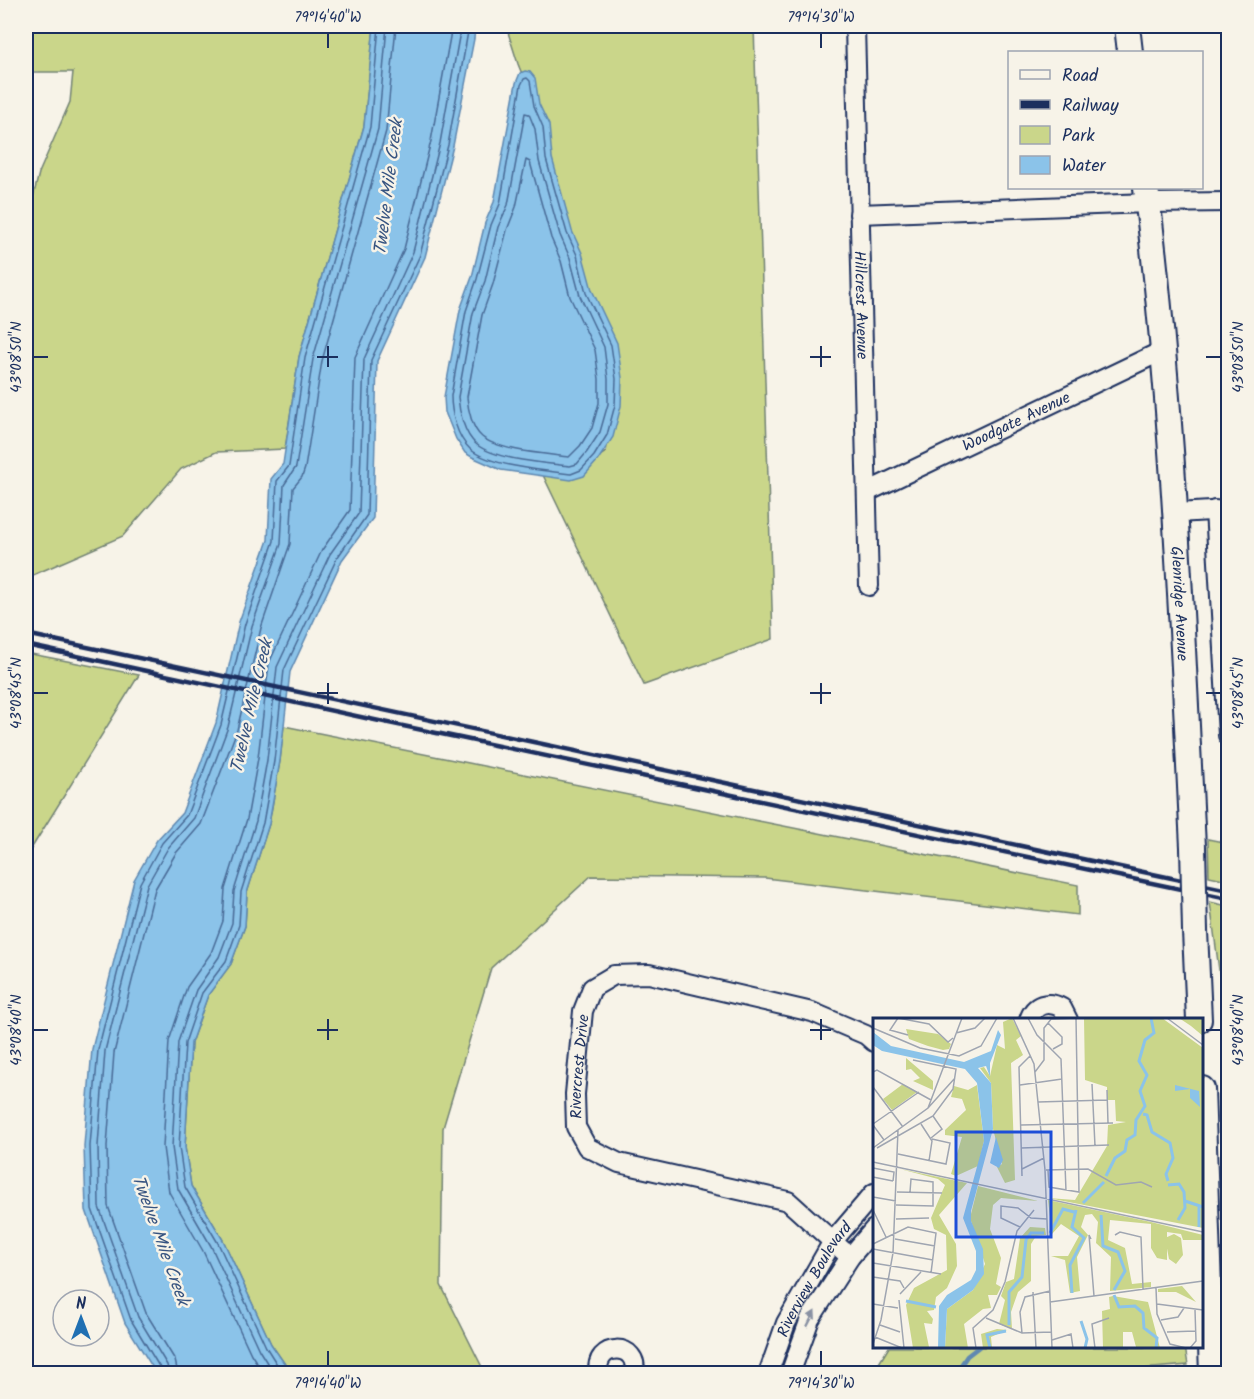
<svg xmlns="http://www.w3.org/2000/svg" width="1254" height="1399" viewBox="0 0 1254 1399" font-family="Kalam,sans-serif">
	<rect width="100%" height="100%" fill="#f7f3e8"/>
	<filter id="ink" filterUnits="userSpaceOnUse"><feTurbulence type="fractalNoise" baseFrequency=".0167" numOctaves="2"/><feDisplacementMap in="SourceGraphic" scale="12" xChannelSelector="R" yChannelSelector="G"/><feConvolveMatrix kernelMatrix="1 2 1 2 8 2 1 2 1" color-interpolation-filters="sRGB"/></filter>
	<g filter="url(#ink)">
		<path fill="#f0e2ce" d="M1188,1365V1373H1084Z"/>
		<g fill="#cad68a" stroke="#728274" stroke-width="1.5">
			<path d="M26,26H374L364,126L299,357L285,449L216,452L181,469L123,536L26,578V226L39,173L70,102L73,72H26Z"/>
			<path d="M506,26H754L773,639L644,685L542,473L575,472L606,452L609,433L546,134L518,64Z"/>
			<path d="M26,653L139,675L26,857Z"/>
			<path d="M284,726L1078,885V915L765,878L591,876L491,968L443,1128L441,1285L485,1373H291L271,1344L223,1240L191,1186L185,1147L191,1043L208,995L231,964L245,926L247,893L269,824L280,761Z"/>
			<path d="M1208,839L1228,843V880L1209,876Z"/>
			<path d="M1210,902L1228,906V1038Z"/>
			<path d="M889,1347H1185L1188,1365L1084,1374L873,1373Z"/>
		</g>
		<g fill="#8bc3e9" stroke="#5e88b1" stroke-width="1.5">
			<path d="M374,26H475L474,39L453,146L425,257L377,361L373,518L342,560L290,672L280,761L269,824L247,893L245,926L231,964L208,995L191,1043L185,1147L191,1186L223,1240L271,1344L291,1373H156L125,1323L86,1210L84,1146L92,1049L134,880L157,840L182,813L216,723L239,622L268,540L271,479L283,464L299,357L364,126Z"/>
			<path d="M525,71L530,72L535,78L539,104L549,125L552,158L572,231L582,253L592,290L617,343L622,378L621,406L613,437L598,460L584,476L571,480L501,470L472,457L465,453L456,439L445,412L444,397L460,310L472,277L485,223L494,202L516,83L520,73Z"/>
		</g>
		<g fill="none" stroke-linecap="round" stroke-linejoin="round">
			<g stroke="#486a96" stroke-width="1.5">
				<path d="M527,78L530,81L534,106L543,127L546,159L567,233L577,255L586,293L611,345L616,379L615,405L607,435L594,456L581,470L571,474C545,471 489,466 470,449C457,437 451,413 451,396L466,311L477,279L491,225L500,204L521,85L524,79Z"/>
				<path d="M525,113L529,114L535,129L539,161L560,235L570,258L580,296L604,347L608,379V404L600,432L587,452L577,464L570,466C545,463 495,460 476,444C464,434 459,411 458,397L473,313L485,281L498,227L508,205Z"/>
				<path d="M526,160L530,162L551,238L561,261L570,297L595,350L599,379V403L592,428L580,446L569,457C547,454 499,451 482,437C472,429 468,409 467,397L482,315L493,284L507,230L516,207Z"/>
				<path d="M161,1374L160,1368L131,1320L92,1209L90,1146L98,1050L140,883L162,843L187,815L221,725L245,624L274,541L277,481L289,466L305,358L370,127L379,26"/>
				<path d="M169,1374L167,1365L138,1317L99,1207L98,1146L105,1051L147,885L168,848L194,818L228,727L252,626L281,544L284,485L296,467L313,359L378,129L387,26"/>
				<path d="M178,1374L175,1360L146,1313L108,1206L107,1146L114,1053L155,889L176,853L201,824L237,730L261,628L290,544L293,488L302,477L305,468L322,361L386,131L396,26"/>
				<path d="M264,1374L251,1354L203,1251L169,1192L163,1147L169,1041L187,987L211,953L223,921L225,889L247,819L258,758L269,663L322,550L350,510L355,357L404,249L431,141L452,26"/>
				<path d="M274,1374L259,1350L211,1246L178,1189L172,1147L178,1042L196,990L219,957L232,923L234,891L256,821L267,760L277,667L330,554L359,513L364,359L413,252L440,143L461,26"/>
				<path d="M283,1374L266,1347L218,1243L185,1187L179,1147L185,1043L202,993L226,961L239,925L241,892L263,823L274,761L284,670L337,558L367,515L371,360L420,255L448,145L469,26"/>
			</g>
			<path stroke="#5e88b1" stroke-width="4.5" d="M955,1374L967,1356L980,1346"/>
			<g stroke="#1b2f5e" stroke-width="22">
				<g id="minor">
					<path id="s1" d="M855,26L869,586"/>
					<path d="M859,214L1148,203L1228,202"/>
					<path id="s2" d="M867,492L1164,350"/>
					<path d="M1215,510L1228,735"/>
					<path d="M1177,513L1228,510"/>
					<path d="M1029,1020C1034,1004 1048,1000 1062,1008L1068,1020"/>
					<path id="s3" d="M850,1257L788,1201L619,1163L587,1147L576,1127L575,1094L583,1011L592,988L614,975L649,974L812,1012L866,1035L874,1042"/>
					<path d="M599,1374C592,1342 641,1341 634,1374"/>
					<path id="s4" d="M768,1374L786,1323L833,1241L874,1193"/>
					<path d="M790,1374L810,1319L850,1257L874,1229"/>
				</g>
			</g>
			<g stroke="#1b2f5e" stroke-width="28">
				<g id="major">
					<path d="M1127,26L1130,52"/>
					<path id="s5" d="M1146,188C1173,407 1182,627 1193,847"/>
					<path d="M1195,931L1199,1020"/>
					<path d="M1202,1089L1212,1374"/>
				</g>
			</g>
			<use href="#minor" stroke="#f7f3e8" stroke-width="18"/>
			<use href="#major" stroke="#f7f3e8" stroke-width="24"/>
			<g stroke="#1b2f5e" stroke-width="4.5">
				<path d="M26,634L1228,890"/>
				<path d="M26,645L384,722L1228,899"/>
			</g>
			<g stroke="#1b2f5e" stroke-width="28" stroke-linecap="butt">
				<path id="major-bridge" d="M1193,847L1195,931"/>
			</g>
			<use href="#major-bridge" stroke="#f7f3e8" stroke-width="24"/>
		</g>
		<defs><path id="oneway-solid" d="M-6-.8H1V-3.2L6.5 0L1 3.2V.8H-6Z" transform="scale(1.5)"/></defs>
		<use fill="#8991a3" href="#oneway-solid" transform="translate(811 1319) rotate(-63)"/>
	</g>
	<path fill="none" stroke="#1b2f5e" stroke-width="2" d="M328,33V48M821,33V48M328,346V367M821,346V367M33,357H48M317,357H338M810,357H831M1206,357H1221M328,683V704M821,683V704M33,693H48M317,693H338M810,693H831M1206,693H1221M328,1019V1040M821,1019V1040M33,1030H48M317,1030H338M810,1030H831M1206,1030H1221M328,1351V1366M821,1351V1366"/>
	<g text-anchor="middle" stroke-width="5" stroke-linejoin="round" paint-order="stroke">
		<g font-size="16" fill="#1b2f5e" stroke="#f7f3e8">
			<text dy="6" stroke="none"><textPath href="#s1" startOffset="279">Hillcrest Avenue</textPath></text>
			<text dy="6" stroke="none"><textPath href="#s2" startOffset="165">Woodgate Avenue</textPath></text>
			<text dy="6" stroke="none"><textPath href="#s5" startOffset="417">Glenridge Avenue</textPath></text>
			<text dy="6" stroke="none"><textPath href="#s3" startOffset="376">Rivercrest Drive</textPath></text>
			<text dy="6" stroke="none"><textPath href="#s4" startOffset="106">Riverview Boulevard</textPath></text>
		</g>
		<g font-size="18" font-style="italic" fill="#375481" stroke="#f7f3e8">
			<text transform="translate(388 187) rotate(-83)" y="6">Twelve Mile Creek</text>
			<text transform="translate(251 706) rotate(-77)" y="6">Twelve Mile Creek</text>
			<text transform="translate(161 1240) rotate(70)" y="6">Twelve Mile Creek</text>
		</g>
	</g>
	<g transform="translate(873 1018)">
		<rect width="330" height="330" fill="#f7f3e8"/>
		<path d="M139,0L148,18L143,22L150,37L138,45L142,162L132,165L124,149L129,146L120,111L118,65L107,50L111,49L117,58L124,27L132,31L130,4ZM211,0H289L330,30V210L175,180L202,182L234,128L235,107L253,104L243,103L242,82H234V69L212,62ZM306,0H330V18L318,8ZM33,11L65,16L78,26L76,31L70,32L55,28L36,21ZM33,40L60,63V72L40,63L47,60L38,51L33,52ZM30,66L44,74L19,92L10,81ZM104,67L111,123L105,148L83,158L78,156L89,119L72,117V112L93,92L89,81L78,79L81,68L95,72ZM27,151L94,165L66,197L83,226L84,248L74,270L63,279L61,292L54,293L60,301L59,306L51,305L56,329L40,330L33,287L41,270L74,252L73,217L61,211L58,200L72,167L65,161ZM105,168L165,183L128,180L120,187L117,211L128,240L123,266L128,269L124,277H115L118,290L110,291L91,306L95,330H72L74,291L100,272L112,246L97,200ZM175,182L278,204L330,217V222H310L308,216L294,214V242L284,240L278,230V206L237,202L235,222L252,230L259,266L278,264V269L237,273L238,239L223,225L225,204L219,196L212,197L208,209L215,217L204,239L207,273L197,275L192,242L178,238H195L206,218L188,206L179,216ZM157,209L172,210L173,217L163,218L158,226V263L145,274L138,294L139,311L126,306L132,282L128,278L133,264L141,261L147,220ZM301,216L308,220L310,237L303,246L296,241L292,220ZM309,268L323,284L303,274H285V271ZM240,278L275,284L287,330L263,329L259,314H250V330H230L229,293L237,291L236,279ZM124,311L134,312L118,319L119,330H110L108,316Z" fill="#cad68a"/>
		<path d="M125,12L128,17L117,45V59L113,48L105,50L118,65L120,111L98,193V203L110,231L111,256L100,272L74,291L72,330H65L66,288L74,277L98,262L103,252V233L90,200L111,123L104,65L92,51L9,33L0,27V14L18,28L91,44L118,33ZM302,67L326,73L327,89L317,80V71L302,73ZM123,119L130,142L126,150L117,145Z" fill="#8bc3e9"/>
		<path fill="none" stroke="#8bc3e9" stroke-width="3" d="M270,96L274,97L279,114L297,125L300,140L293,156L295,163M233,158L242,140L252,133L254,122L262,117L263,102L272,88L267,73L274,57L266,43L272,22L281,15L278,0M295,167L306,166L311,174L312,190L305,202M312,183L330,189M210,185L231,164M326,188V209M228,197L230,228L245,234L252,253L241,272M177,215L190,191L201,194M199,275L197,247L211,220L199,209L203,192M241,277L246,289L262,288L270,295L271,310L284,320L283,330M33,283L63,289M208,303L214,321L212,330M136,307V274L149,259L153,222L158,215H171M117,330L114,317L133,313"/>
		<path fill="none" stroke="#9fa5b1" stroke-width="1.5" d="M25,0L56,6L75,24L80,20M25,0L17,12L35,17M140,0L161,46L172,152L179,330M155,0L164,17L188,41L193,173M294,0L330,27M178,1L203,0M175,5L189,19V26L180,31M0,10L47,30L86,38L108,28L124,0M83,15L102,10L112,0M0,54L4,52L58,82M162,54L171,42V10L179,0M219,66L222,128M147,67L189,61M0,69L30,109M234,72L235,105M165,84L234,82M55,90L82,60M0,106L46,74M48,106L59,123L56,143M0,107L11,122M148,107L240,105M58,120L69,111L60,98M0,130L55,90L89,0M4,130L60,98L80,71L83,51L40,42M148,130L236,127M25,136L73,146L77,125L59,121M0,144L330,214M0,150L21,154L20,163M149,151L171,140M173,152L215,151L243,167L268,164L279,169M175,152L176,169L206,174L203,0M149,158L146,49L157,38M0,159L20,163M24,174L69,175M0,179L23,183M23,187L60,188V164L38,161L37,174M0,192L13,219M23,201L56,200M147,209L128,200V188L145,190L158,200L174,201M242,217L247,214L268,219L270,271M22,221L62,228M218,221L216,217L221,278M0,226L35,209L63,215L58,255M0,231L60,242M0,245L68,256M0,259L27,263L31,270M283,270L284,296L297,326L313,330M160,274L163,330M27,276L48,254M26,282L31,330M177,284L330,263M0,286L25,290M284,286L330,292M113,300L149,315L178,314M288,302L305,299L311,290M7,307L27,314M294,314L322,313M149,315L147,294L152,279L177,273M2,319L29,330M179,322L198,316L200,330M0,326L8,302L20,235L25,112M103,330L100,310L120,292L132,264L144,213L161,192M222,330L219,306L236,300M317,330L323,323L322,292"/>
		<path fill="#1d4ed8" fill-opacity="0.15" stroke="#1d4ed8" stroke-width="3" d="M83,114H178V219H83Z"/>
		<rect width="330" height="330" fill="none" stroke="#1b2f5e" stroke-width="3"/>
	</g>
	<rect width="1254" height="1399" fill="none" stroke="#f7f3e8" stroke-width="66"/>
	<rect x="1008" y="51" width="195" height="138" fill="#f7f3e8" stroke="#9fa5b1" stroke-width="1.5"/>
	<rect x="1020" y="70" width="30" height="9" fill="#f7f3e8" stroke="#9fa5b1" stroke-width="1.5"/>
	<text x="1062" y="81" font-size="18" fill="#1b2f5e">Road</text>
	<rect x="1020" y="100" width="30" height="9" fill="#1b2f5e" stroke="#9fa5b1" stroke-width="1.5"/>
	<text x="1062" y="111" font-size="18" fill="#1b2f5e">Railway</text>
	<rect x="1020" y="126" width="30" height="18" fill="#cad68a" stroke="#9fa5b1" stroke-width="1.5"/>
	<text x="1062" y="141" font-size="18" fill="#1b2f5e">Park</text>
	<rect x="1020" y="156" width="30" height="18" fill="#8bc3e9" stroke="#9fa5b1" stroke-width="1.5"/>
	<text x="1062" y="171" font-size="18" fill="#1b2f5e">Water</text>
	<g transform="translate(81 1318)"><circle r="28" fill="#f7f3e8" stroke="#9fa5b1" stroke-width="1.5"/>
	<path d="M0-4.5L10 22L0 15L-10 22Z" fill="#1f6fb2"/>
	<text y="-9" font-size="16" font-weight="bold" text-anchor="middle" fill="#1b2f5e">N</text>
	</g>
	<rect x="33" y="33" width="1188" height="1333" fill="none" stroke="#1b2f5e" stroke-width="2"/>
	<g font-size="15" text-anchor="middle" fill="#1b2f5e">
		<text x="328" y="22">79°14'40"W</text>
		<text x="821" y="22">79°14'30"W</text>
		<text transform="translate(16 357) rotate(-90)" y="5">43°08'50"N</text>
		<text transform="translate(1238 357) rotate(-90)" y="5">43°08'50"N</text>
		<text transform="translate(16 693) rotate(-90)" y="5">43°08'45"N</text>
		<text transform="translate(1238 693) rotate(-90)" y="5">43°08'45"N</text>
		<text transform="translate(16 1030) rotate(-90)" y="5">43°08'40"N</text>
		<text transform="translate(1238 1030) rotate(-90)" y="5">43°08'40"N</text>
		<text x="328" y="1388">79°14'40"W</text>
		<text x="821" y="1388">79°14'30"W</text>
	</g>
</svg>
